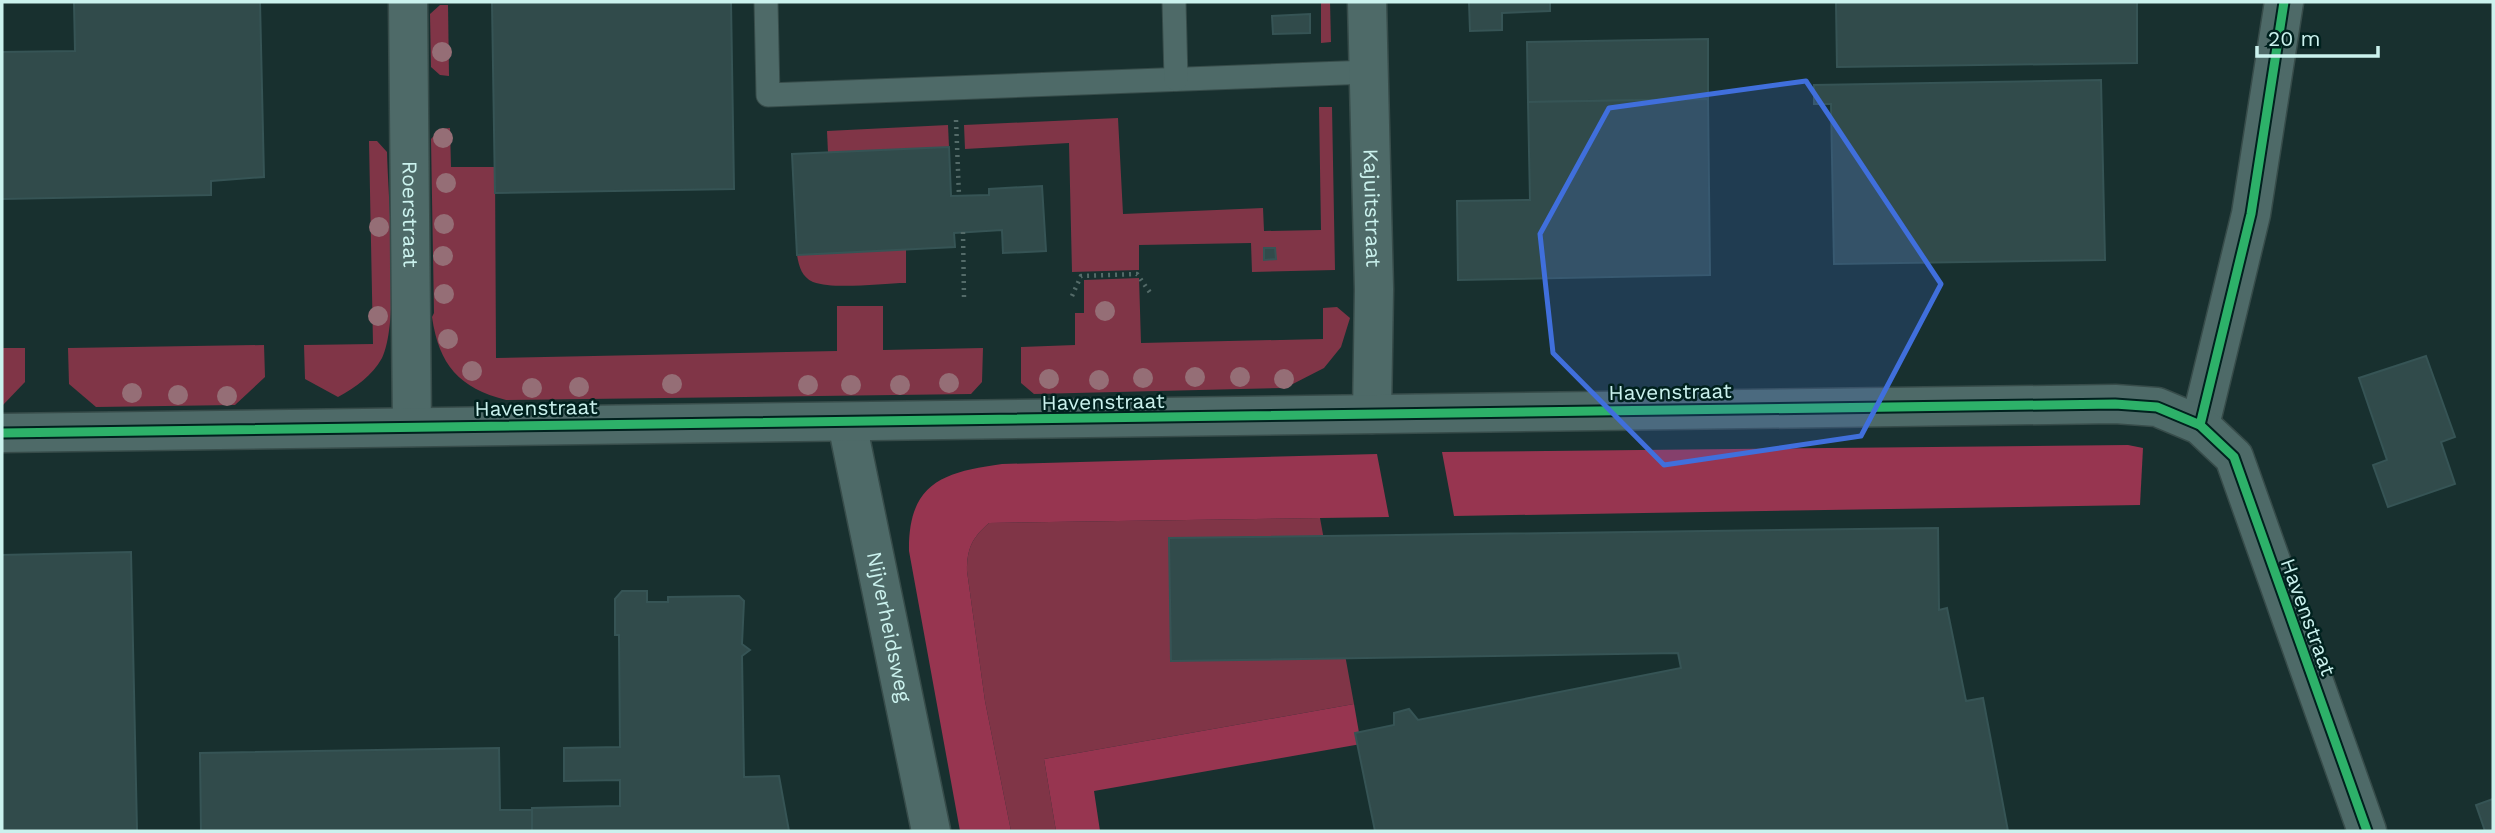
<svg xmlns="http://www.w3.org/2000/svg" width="2495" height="833" viewBox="0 0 2495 833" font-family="'Work Sans',sans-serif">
	<rect width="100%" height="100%" fill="#18302f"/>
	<g fill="#803547">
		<path d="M1321,2H1330L1331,42L1321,43Z"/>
		<path d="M440,5H448L449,76L440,75L431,67L430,14Z"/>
		<path d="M1319,107H1332L1335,270L1252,272L1251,243L1139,245V270L1072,272L1069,143L965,149L964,125L1118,118L1123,214L1263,208L1264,231L1321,230Z"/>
		<path d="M948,125L949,147L828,153L827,131Z"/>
		<path d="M450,128L451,167H495L496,358L837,351V306H883V350L983,348L982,382L971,394L506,400C459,388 439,365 432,317L434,313L431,139L440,129Z"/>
		<path d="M369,141H377L387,152C388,198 400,322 382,358C372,376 356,387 338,397L305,379L304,345L373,344Z"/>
		<path d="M906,249V283C882,283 835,290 813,282C802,277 799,267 797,255Z"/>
		<path d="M1139,278L1141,343L1323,339V308L1337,307L1350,318L1341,347L1324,368L1285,388L1034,394L1021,383V347L1075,345V313H1084V280Z"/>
		<path d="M264,345L265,377L235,405L96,407L69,384L68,348Z"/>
		<path d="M2,348H25V382L2,406Z"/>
		<path d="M1320,518L1354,704L1044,759L1056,831H1011L985,701L967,571C967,548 972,538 989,523Z"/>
	</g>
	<g fill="#973550">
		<path d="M2128,445L2143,448L2140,505L1454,516L1442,452Z"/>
		<path d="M1377,454L1389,517L989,523C972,538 967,548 967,571L985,701L1011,831H960L909,551C908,483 943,472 1002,464Z"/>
		<path d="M1354,704L1361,744L1094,791L1100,831H1056L1044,759Z"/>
	</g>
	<g fill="#314b4b" stroke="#365455" stroke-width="2">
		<path d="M74,2H260L264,177L211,181V195L2,199V52L75,51Z"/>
		<path d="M492,2H731L734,189L495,193Z"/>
		<path d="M1469,2H1550V11L1502,13V30L1470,31Z"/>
		<path d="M1836,2H2137V63L1837,67Z"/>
		<path d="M1310,14V33L1273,34L1272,16Z"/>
		<path d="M1708,39V99L1528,102L1527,42Z"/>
		<path d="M2101,80L2105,260L1834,264L1831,104H1814V85Z"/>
		<path d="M1708,99L1710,275L1458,280L1457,201L1530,200L1528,102Z"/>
		<path d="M949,147L951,196L989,195V189L1042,186L1046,251L1003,253L1002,230L954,233L955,247L797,255L792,154Z"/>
		<path d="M1264,248H1275L1276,259L1264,260Z"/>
		<path d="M2426,356L2455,437L2441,442L2455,484L2388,507L2373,465L2387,460L2359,378Z"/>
		<path d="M1938,528L1939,610L1947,608L1966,701L1983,698L2008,831H1375L1355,733L1394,725V713L1409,709L1418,720L1681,668L1678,653L1171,661L1169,538Z"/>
		<path d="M131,552L137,831H2V555Z"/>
		<path d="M622,591H647V602H668V597L739,596L744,601L742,644L750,650L742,656L744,777L779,776L789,831H532V808L620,806V780L564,781V748L620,747L619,635H615V599Z"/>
		<path d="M499,748L500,810H532V831H201L200,753Z"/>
		<path d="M2493,799V831H2485L2476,805Z"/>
	</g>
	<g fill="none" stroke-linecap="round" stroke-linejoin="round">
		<g stroke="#374c4a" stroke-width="25">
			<g id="service">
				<path d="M766,2L768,95L1369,72"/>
				<path d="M1174,2L1176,79"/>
			</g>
		</g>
		<g stroke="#374c4a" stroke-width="41">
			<g id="minor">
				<path id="s1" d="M408,2L412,427"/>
				<path id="s2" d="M1367,2L1374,289L1372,414"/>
				<path id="s3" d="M847,423L931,831"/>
				<path d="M2200,425L2251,214L2284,2"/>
			</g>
		</g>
		<g stroke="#374c4a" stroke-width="41">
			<path id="tertiary" d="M2,433L2115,404L2157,407L2200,425L2234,457L2367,831"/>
		</g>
		<g stroke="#546b69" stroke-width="4.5" stroke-dasharray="2 5" stroke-linecap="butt">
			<path d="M956,120L959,196"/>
			<path d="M963,232L964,298"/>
			<path d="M1072,296L1081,276L1137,274L1151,294"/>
		</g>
		<use href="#service" stroke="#4e6a68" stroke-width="23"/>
		<use href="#minor" stroke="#4e6a68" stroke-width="38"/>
		<use href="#tertiary" stroke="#4e6a68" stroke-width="38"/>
		<g stroke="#00211e" stroke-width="13">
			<g id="cycleway">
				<path d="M2200,425L2251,214L2284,2"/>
				<path d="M2,433L2115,404L2157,407L2200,425L2234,457L2367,831"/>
			</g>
		</g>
		<use href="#cycleway" stroke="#2db169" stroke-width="9"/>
	</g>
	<g fill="#956e76">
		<circle cx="442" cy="52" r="10"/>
		<circle cx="443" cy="138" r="10"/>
		<circle cx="446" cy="183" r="10"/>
		<circle cx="444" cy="224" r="10"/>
		<circle cx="379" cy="227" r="10"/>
		<circle cx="443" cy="256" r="10"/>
		<circle cx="444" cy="294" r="10"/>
		<circle cx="1105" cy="311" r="10"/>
		<circle cx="378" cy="316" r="10"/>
		<circle cx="448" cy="339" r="10"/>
		<circle cx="472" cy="371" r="10"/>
		<circle cx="1195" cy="377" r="10"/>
		<circle cx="1240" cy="377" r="10"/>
		<circle cx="1143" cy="378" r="10"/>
		<circle cx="1049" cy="379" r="10"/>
		<circle cx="1284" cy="379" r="10"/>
		<circle cx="1099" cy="380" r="10"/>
		<circle cx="949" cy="383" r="10"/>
		<circle cx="672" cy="384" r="10"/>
		<circle cx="808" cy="385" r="10"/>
		<circle cx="851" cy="385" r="10"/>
		<circle cx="900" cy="385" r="10"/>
		<circle cx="579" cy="387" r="10"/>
		<circle cx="532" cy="388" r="10"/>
		<circle cx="132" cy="393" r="10"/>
		<circle cx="178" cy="395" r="10"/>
		<circle cx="227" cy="396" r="10"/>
	</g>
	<path fill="#406fdc" fill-opacity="0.2" stroke="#406fdc" stroke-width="5" stroke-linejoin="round" d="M1806,81L1941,284L1861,436L1664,465L1553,353L1540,234L1609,108Z"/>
	<g text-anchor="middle" stroke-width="5" stroke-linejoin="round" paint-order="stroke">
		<g font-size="21" fill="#cbf2ee" stroke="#00211e">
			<text dy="7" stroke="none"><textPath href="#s2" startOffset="206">Kajuitstraat</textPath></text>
			<text dy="7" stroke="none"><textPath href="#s1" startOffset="212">Roerstraat</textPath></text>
			<text transform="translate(1670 392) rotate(-1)" y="7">Havenstraat</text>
			<text transform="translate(1103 402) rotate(-1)" y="7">Havenstraat</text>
			<text transform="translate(536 408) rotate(-1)" y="7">Havenstraat</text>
			<text transform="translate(2308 617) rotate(70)" y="7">Havenstraat</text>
			<text dy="7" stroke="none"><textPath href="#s3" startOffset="208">Nijverheidsweg</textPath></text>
		</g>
	</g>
	<rect width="2495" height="833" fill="none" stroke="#cbf2ee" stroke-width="7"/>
	<path d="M2257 46v10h121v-10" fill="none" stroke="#cbf2ee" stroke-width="3.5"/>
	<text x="2268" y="46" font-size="21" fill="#cbf2ee" stroke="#00211e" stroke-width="5" paint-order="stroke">20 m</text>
</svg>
